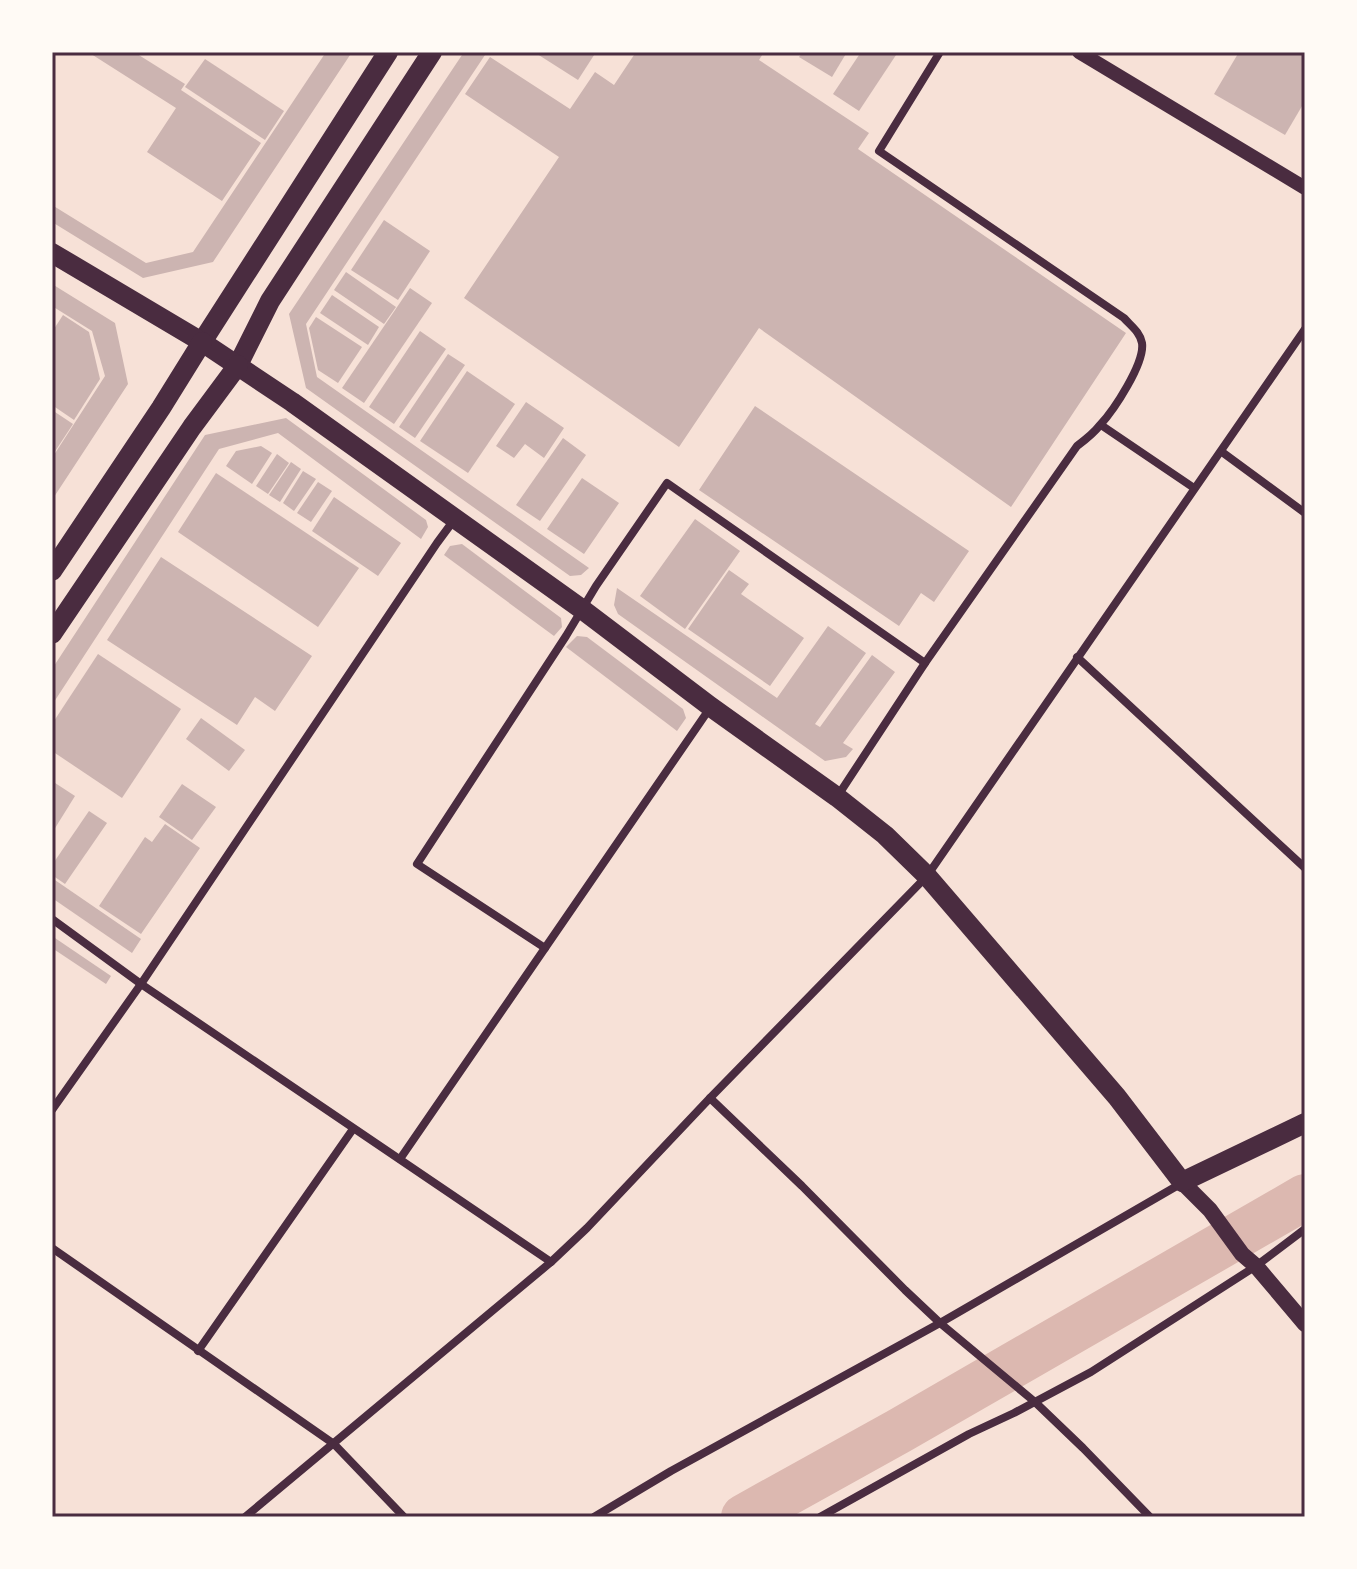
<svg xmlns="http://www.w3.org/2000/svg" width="1357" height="1569" viewBox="0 0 1357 1569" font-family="'Golos Text',sans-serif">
	<rect width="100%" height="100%" fill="#f7e1d7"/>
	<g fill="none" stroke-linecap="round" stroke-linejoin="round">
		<path stroke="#dcb8b0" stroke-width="46" d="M744,1517L899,1431L1305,1197"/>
	</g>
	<g fill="#ccb4b1">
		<path d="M88,52H134L185,84L181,90L261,143L222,201L147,152L176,108Z"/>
		<path d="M326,52H352L213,262L143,278L52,222V205L146,263L193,252Z"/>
		<path d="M464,52H487L306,324L317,377L589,568L581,575L570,576L306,388L289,314Z"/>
		<path d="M534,52H596L578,80Z"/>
		<path d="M636,52H764L759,60L869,133L858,149L1126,333L1011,507L759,328L679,447L464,298L559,157L465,94L490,57L570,109L595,72L614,85Z"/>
		<path d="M803,52H847L832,77L799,57Z"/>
		<path d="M861,52H898L859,111L833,94Z"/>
		<path d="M1239,52H1305V101L1285,135L1214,94Z"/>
		<path d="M205,59L284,111L265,140L185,87Z"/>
		<path d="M384,220L430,251L398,300L351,270Z"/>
		<path d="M346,272L396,307L384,324L334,290Z"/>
		<path d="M52,284L115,323L128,384L52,500V458L105,376L92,331L52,306Z"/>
		<path d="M410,288L432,303L364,403L342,388Z"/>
		<path d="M332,295L379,327L368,345L320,313Z"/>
		<path d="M63,315L89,332L100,379L74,420L52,405V332Z"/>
		<path d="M316,317L362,347L338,383L318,370L309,328Z"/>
		<path d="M420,331L446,349L394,424L369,407Z"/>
		<path d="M448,354L465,365L415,438L399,427Z"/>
		<path d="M467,371L515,404L468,473L420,441Z"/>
		<path d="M526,402L564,428L544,458L525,444L514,458L496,446Z"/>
		<path d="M755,406L969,551L934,602L921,593L899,626L699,490Z"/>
		<path d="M52,410L73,424L52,456Z"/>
		<path d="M286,418L426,520L428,527L421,539L278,433L219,449L52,705V669L205,435Z"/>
		<path d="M563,438L586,455L540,521L516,505Z"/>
		<path d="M261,446L272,453L252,484L226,466L236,451Z"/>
		<path d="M277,454L289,463L268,494L256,486Z"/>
		<path d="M291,462L301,469L280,502L269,495Z"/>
		<path d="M303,471L316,479L294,511L283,503Z"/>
		<path d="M216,473L359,568L318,627L178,532Z"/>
		<path d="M582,478L619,503L584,554L547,529Z"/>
		<path d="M318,482L332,491L311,522L297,513Z"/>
		<path d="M334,497L401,543L378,576L312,531Z"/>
		<path d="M695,519L740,551L685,629L640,596Z"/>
		<path d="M462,544L561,618L562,627L554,636L444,555L450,546Z"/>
		<path d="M161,557L312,656L275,711L255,697L237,725L107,640Z"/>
		<path d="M729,570L749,584L741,594L804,638L770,686L688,629Z"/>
		<path d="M617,588L777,698L828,626L866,653L815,724L820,727L872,655L895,672L843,743L853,749L846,757L825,761L618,614L614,605Z"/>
		<path d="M577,636L587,637L683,709L686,718L677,731L566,647Z"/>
		<path d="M98,654L181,709L122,798L52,751V724Z"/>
		<path d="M201,718L245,750L229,771L186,739Z"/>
		<path d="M52,781L75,796L52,833Z"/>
		<path d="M182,784L216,807L192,840L159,817Z"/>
		<path d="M89,811L107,823L65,884L52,875V865Z"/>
		<path d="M165,824L200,848L141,934L99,906L145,837L152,842Z"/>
		<path d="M52,878L141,939L132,953L52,898Z"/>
		<path d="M52,936L111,976L106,984L52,948Z"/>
	</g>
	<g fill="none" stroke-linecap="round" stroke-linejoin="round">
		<g stroke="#4a2c40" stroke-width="8">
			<path d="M1101,425L1194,488"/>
			<path d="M1222,452L1305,513"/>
			<path d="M1077,657L1305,868"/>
			<path d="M837,797L925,663L1077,446C1085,440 1094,433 1100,425C1114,410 1145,363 1142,343C1140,332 1131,326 1124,318L879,151L940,52"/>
			<path d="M52,919L141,984L551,1262"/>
			<path d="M545,948L417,864L566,636L596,586L667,483L925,663"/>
			<path d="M710,1098L802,1186L905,1290L940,1323L1035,1402L1083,1448L1150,1517"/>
			<path d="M52,1110L141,984L437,543L454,520"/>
			<path d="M400,1159L710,708"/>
			<path d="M52,1248L334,1444L404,1517"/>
			<path d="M198,1351L353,1129"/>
			<path d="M245,1517L551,1262L587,1228L710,1098L927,876L1305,329"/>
			<path d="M594,1517L671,1471L940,1323L1182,1183"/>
			<path d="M820,1517L969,1434L1014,1413L1091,1372L1256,1266L1305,1229"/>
		</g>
		<path stroke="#4a2c40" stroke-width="14" d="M1079,52L1305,188"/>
		<path stroke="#4a2c40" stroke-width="16" d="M1182,1182L1210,1210L1242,1254L1256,1266L1305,1324"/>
		<g stroke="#4a2c40" stroke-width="20">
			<path d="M202,342L388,52"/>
			<path d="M238,365L270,301L432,52"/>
		</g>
		<g stroke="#4a2c40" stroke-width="20">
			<path d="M52,253L202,342L292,402L583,610L711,707L837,797L885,835L927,876L1117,1097L1182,1182L1305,1123"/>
			<path d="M52,571L161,408L202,342"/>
			<path d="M52,634L192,427L238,365"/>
		</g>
	</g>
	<rect width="1357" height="1569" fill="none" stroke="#fffaf5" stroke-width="108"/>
	<rect x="54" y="54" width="1249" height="1461" fill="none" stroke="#4a2c40" stroke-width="3"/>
</svg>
